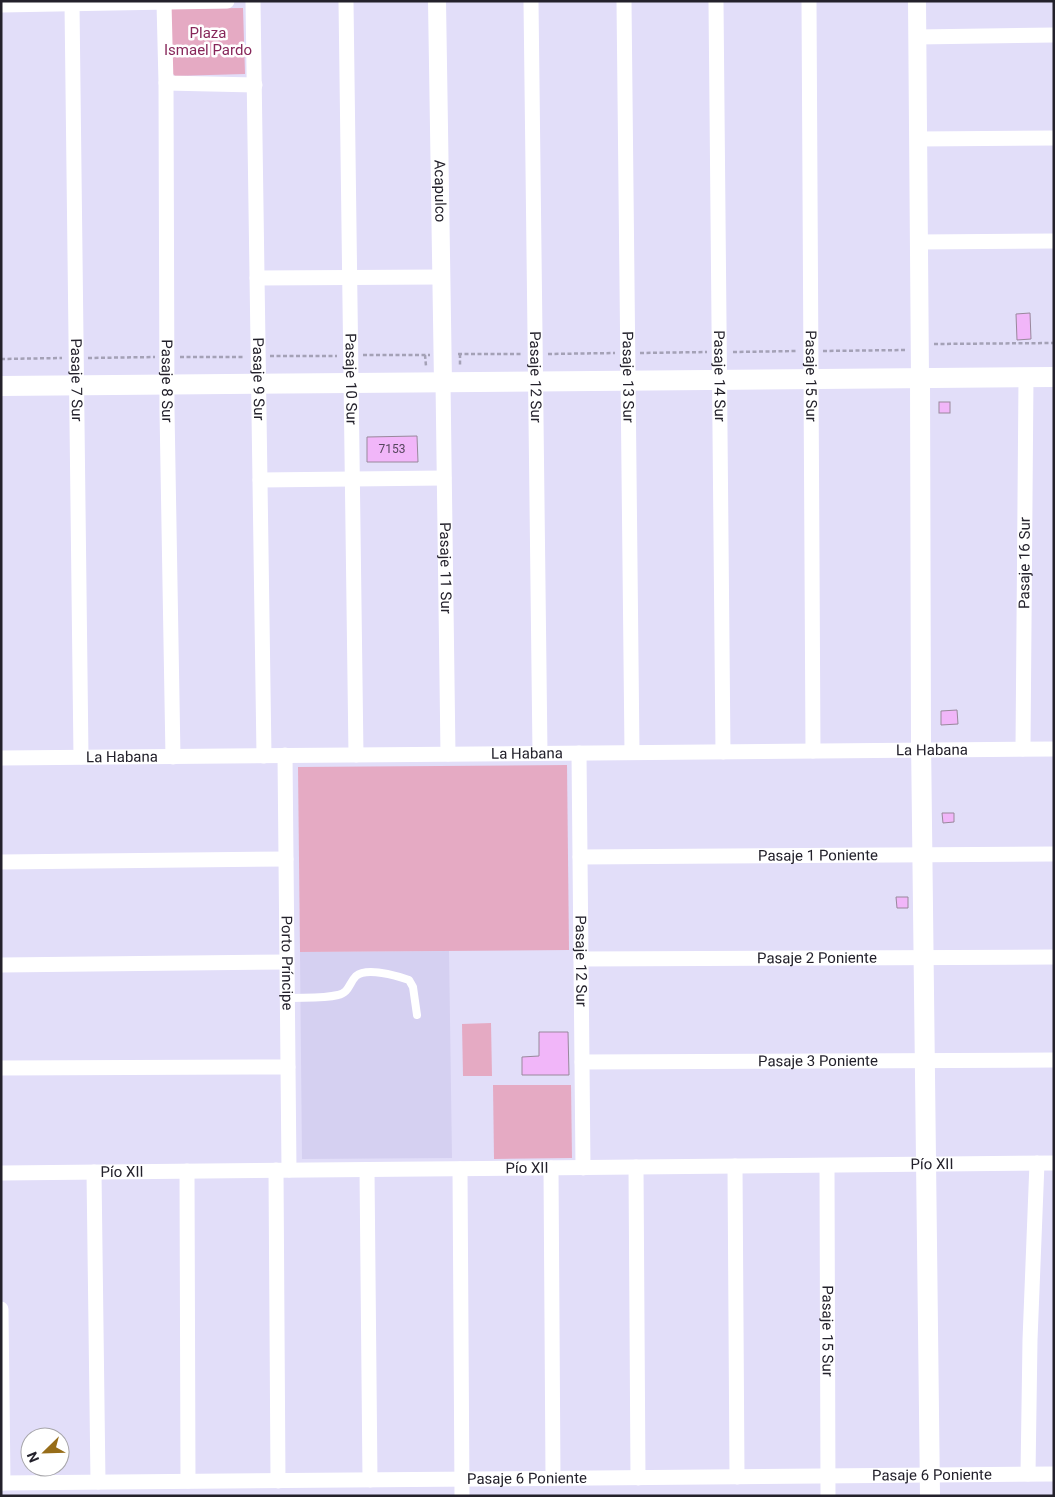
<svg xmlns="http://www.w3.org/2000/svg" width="1055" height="1497" viewBox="0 0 1055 1497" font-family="Roboto,sans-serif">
	<rect width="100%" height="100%" fill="#e2def9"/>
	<path fill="#d5d0f1" d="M449,951L452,1158L302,1159L300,952Z"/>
	<g fill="#e5aac3">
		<path d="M243,8L245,74L175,76L171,72L170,9Z"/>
		<path d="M567,765L569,950L300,952L298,767Z"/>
		<path d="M491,1023L492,1076H463L462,1024Z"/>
		<path d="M493,1085H571L572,1158L494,1159Z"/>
	</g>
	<g fill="#f1b6f9" stroke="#99889c">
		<path d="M1030,313L1031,339L1017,340L1016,314Z"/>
		<rect x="939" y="402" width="11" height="11"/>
		<path d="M417,436L418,462H367V437Z"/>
		<path d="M957,710L958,724L941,725V711Z"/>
		<path d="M942,813H954V822L943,823Z"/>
		<path d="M896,897H908V908H897Z"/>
		<path d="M539,1032H568L569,1075H522V1057L539,1056Z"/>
	</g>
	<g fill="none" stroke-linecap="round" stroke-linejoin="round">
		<g stroke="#a4a1b6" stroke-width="2.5" stroke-dasharray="4 2.5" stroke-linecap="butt">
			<path d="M934,344L1054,343"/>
			<path d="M823,351L905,350"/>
			<path d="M733,352L797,351"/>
			<path d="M640,353L707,352"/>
			<path d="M458,354H522"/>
			<path d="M460,354V366"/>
			<path d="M548,354L615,353"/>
			<path d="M363,355H430"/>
			<path d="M425,355L426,366"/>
			<path d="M270,356H337"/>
			<path d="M180,357H245"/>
			<path d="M88,358L155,357"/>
			<path d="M1,359L62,358"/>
		</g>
		<path stroke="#fff" stroke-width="8" d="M287,998C303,997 322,999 338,995C349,993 349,983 356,976C367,967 397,976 409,980L413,987L417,1015"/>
		<g stroke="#fff" stroke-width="15">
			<path id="s1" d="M253,1L264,756"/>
			<path id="s2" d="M346,1L356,755"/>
			<path id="s3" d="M531,1L540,753"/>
			<path id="s4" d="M624,1L632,752"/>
			<path id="s5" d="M716,1L723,752"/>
			<path id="s6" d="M809,1L813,751"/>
			<path id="s7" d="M164,3L166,83L167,410L173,757"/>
			<path id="s8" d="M72,4L81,757"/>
			<path d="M1,5L227,1"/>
			<path d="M917,37L1054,35"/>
			<path d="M166,83L255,85"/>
			<path d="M918,139L1054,138"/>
			<path d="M918,242L1054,241"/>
			<path d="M257,278L441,277"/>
			<path id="s9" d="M443,382L448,754"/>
			<path d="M260,480L444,478"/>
			<path id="s10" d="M1023,749L1026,377"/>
			<path id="s11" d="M579,753L583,1168"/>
			<path id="s12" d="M285,755L289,1170"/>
			<path id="s13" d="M1,758L1054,749"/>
			<path id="s14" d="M580,857L1054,854"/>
			<path d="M1,862L286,859"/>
			<path id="s15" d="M581,959L1054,957"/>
			<path d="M1,965L287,962"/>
			<path id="s16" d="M582,1062L1054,1060"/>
			<path d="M1,1068L288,1067"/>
			<path d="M735,1166L737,1477"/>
			<path id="s17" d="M827,1166L828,1496"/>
			<path d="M636,1167L638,1478"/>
			<path d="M551,1168L553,1478"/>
			<path d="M460,1169L462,1496"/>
			<path d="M276,1170L278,1481"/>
			<path d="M367,1170L370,1480"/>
			<path d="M187,1171L188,1481"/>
			<path d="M94,1172L98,1482"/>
			<path id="s18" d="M1,1173L1054,1163"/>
			<path d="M1,1309L3,1483"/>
			<path d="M1028,1474L1030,1340L1037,1163"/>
			<path id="s19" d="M1,1483L1054,1474"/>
		</g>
		<g stroke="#fff" stroke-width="18">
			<path id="s20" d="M437,1L443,382"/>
			<path d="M917,1L920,378"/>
		</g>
		<g stroke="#fff" stroke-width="20">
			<path d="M920,378L921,740L930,1496"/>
			<path d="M1,386L1054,377"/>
		</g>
	</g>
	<g text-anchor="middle" stroke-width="5" stroke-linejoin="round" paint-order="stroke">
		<g font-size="12" fill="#56465e">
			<text x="392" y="453">7153</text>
		</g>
		<g font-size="15" fill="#87275a" stroke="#fff">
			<text x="208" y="38">Plaza<tspan x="208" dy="17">Ismael Pardo</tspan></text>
		</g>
		<g font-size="15" fill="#23212b" stroke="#fff">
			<text dy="5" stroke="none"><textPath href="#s20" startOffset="190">Acapulco</textPath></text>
			<text dy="5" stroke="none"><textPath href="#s5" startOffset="375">Pasaje 14 Sur</textPath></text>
			<text dy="5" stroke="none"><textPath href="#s6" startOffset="375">Pasaje 15 Sur</textPath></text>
			<text dy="5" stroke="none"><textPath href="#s3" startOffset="376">Pasaje 12 Sur</textPath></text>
			<text dy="5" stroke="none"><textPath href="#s4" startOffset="376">Pasaje 13 Sur</textPath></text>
			<text dy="5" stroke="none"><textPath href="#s2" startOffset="378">Pasaje 10 Sur</textPath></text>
			<text dy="5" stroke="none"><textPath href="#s1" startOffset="378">Pasaje 9 Sur</textPath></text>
			<text dy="5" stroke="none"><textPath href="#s7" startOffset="378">Pasaje 8 Sur</textPath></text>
			<text dy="5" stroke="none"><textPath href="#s8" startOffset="376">Pasaje 7 Sur</textPath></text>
			<text dy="5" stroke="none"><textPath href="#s10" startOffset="186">Pasaje 16 Sur</textPath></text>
			<text dy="5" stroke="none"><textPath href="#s9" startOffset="186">Pasaje 11 Sur</textPath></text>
			<text dy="5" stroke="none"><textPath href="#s13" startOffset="931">La Habana</textPath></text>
			<text dy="5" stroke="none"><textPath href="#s13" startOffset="526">La Habana</textPath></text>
			<text dy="5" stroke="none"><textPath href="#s13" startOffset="121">La Habana</textPath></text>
			<text dy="5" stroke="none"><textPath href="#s14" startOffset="238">Pasaje 1 Poniente</textPath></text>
			<text dy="5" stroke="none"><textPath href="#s15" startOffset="236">Pasaje 2 Poniente</textPath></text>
			<text dy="5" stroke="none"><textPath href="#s11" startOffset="208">Pasaje 12 Sur</textPath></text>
			<text dy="5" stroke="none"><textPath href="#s12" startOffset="208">Porto Príncipe</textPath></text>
			<text dy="5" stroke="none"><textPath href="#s16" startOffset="236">Pasaje 3 Poniente</textPath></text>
			<text dy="5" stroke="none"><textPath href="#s18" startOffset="931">Pío XII</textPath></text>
			<text dy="5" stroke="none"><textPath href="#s18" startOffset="526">Pío XII</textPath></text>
			<text dy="5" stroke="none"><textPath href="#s18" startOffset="121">Pío XII</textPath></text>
			<text dy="5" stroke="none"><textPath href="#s17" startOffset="165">Pasaje 15 Sur</textPath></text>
			<text dy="5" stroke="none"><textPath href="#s19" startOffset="931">Pasaje 6 Poniente</textPath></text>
			<text dy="5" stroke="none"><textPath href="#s19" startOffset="526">Pasaje 6 Poniente</textPath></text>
		</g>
	</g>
	<rect width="1055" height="1497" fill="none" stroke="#23212b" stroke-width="5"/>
	<g transform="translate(45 1452) rotate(247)"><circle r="24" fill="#ffffff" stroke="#a7a6aa"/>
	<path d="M0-4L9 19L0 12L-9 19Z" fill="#976d19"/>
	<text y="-8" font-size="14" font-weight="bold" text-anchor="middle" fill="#23212b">N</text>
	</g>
</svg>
